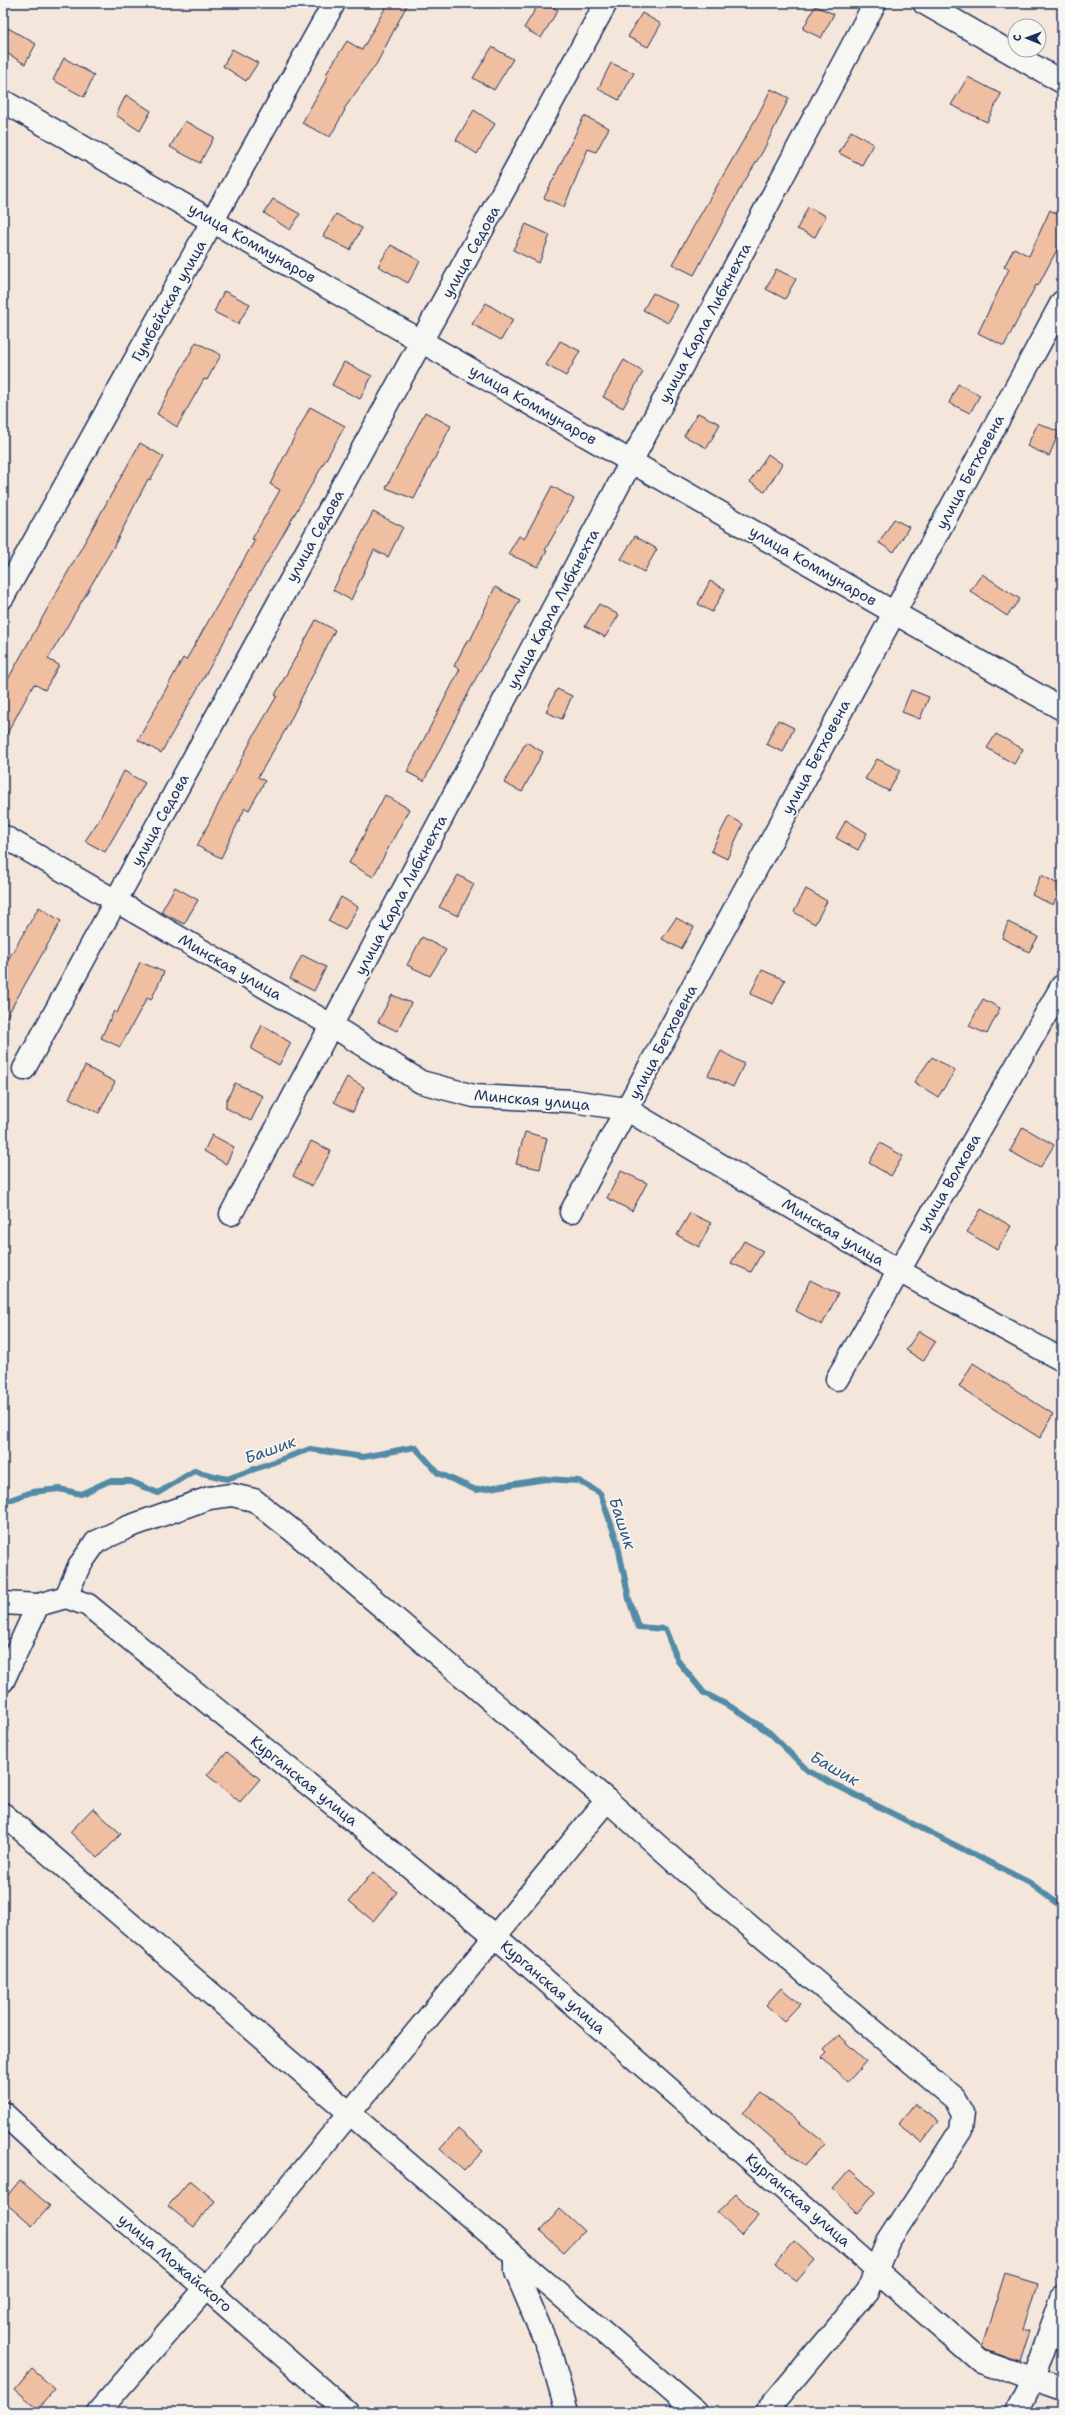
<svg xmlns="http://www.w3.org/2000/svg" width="1065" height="2415" viewBox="0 0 1065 2415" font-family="'Shantell Sans',sans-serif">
	<rect width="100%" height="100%" fill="#f4e6da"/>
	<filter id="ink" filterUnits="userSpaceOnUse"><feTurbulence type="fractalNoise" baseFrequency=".025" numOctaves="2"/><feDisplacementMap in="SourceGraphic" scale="8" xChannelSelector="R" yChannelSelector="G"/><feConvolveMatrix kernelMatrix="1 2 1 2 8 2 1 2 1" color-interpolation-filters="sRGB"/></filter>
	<g filter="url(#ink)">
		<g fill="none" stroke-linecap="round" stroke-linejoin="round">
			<path stroke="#538ba6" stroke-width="6" d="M3,1497L7,1501L32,1492L59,1489L81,1494L109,1481H130L158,1493L194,1471L227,1479L310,1449L363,1457L415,1447L438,1473L476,1490L546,1479L579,1481L600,1493L617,1541L629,1599L638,1627L665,1629L678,1661L704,1693L735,1709L770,1733L808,1771L1030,1883L1062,1907"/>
		</g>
		<g fill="#f0bfa1" stroke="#1b2f5e">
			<path d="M388,3H408L377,63L344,109L345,110L330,137L302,123L328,76L326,74L347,41L362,50Z"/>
			<path d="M539,3H546L558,10L541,38L524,28Z"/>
			<path d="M815,6L834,14L821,38L803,29Z"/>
			<path d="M642,13L661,24L648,47L628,37Z"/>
			<path d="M8,28L36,44L25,64L3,51V37Z"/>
			<path d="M492,47L513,59L494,90L473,78Z"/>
			<path d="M232,49L258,63L246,81L223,66Z"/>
			<path d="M64,58L94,75L84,97L53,80Z"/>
			<path d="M611,63L634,73L619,100L598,89Z"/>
			<path d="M968,77L1001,94L987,122L951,105Z"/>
			<path d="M771,89L789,98L763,151L740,189L694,275L672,264L758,115Z"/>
			<path d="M126,95L151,111L140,131L116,115Z"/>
			<path d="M474,110L495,124L477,154L456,140Z"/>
			<path d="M584,116L609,128L596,152L588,149L564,207L544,198Z"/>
			<path d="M185,121L214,137L200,163L170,147Z"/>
			<path d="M851,131L873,144L862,165L839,153Z"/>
			<path d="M273,199L300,214L290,230L264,213Z"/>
			<path d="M808,207L826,216L815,237L797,229Z"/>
			<path d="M1050,210L1062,217V240L1038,286L1036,285L1004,346L978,333L1009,269L1004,267L1014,248L1029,256Z"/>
			<path d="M336,214L362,228L350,250L323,236Z"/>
			<path d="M526,224L550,235L539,263L513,250Z"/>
			<path d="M391,245L420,261L408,283L378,266Z"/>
			<path d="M776,269L796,279L785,299L766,289Z"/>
			<path d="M224,291L250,304L238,324L214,312Z"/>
			<path d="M653,293L678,305L668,323L643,310Z"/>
			<path d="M486,303L513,320L501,340L472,324Z"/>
			<path d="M560,341L580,351L566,376L546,365Z"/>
			<path d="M196,342L221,355L207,380L204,379L177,427L157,414Z"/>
			<path d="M624,360L643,372L623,408L603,397Z"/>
			<path d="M344,362L372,376L360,399L332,385Z"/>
			<path d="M958,384L980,395L970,413L949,403Z"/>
			<path d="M310,407L345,426L245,601L219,651L161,753L138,740L183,658L186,660L255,540L252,539L280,490L270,484Z"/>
			<path d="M425,412L451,426L414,499L386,488Z"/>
			<path d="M698,413L720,424L707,448L684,436Z"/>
			<path d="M1038,423L1059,432L1049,456L1027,446Z"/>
			<path d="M140,443L164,457L150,480L148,479L114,546L48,659L59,665L45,690L34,684L3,741V688Z"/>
			<path d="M768,454L782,464L765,492L750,482Z"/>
			<path d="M552,486L574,499L545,550L547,551L538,567L508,554L519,536L524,539Z"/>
			<path d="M373,512L403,527L388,557L374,550L351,600L333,590Z"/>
			<path d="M894,519L909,527L894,552L879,543Z"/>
			<path d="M635,536L657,549L644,572L621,559Z"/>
			<path d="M982,574L1020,599L1007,616L970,591Z"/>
			<path d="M710,581L725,589L712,612L698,604Z"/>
			<path d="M495,587L520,600L476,678L424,781L407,772L460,669L454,666L468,639L470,641Z"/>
			<path d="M599,604L619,615L605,637L585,626Z"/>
			<path d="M316,620L335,630L286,729L258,777L265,781L249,810L245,808L221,858L197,846L253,737L277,696L275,695Z"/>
			<path d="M557,689L572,696L562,719L546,712Z"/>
			<path d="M911,690L929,697L920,719L902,712Z"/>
			<path d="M778,720L794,728L783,752L766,744Z"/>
			<path d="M996,734L1023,749L1014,764L987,748Z"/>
			<path d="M526,742L543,752L522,792L504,783Z"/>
			<path d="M877,759L900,770L889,791L865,779Z"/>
			<path d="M124,771L145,783L105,852L85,841L99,820Z"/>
			<path d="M385,795L409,809L373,877L349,863Z"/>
			<path d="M729,816L743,824L727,859L711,851Z"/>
			<path d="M846,820L867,833L858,850L836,838Z"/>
			<path d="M458,875L474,884L458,916L439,907Z"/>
			<path d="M1041,875L1062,886L1053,905L1032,895Z"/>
			<path d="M175,887L198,900L184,924L161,912Z"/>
			<path d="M806,889L827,901L815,924L794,912Z"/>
			<path d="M341,897L358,907L345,930L328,921Z"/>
			<path d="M39,907L61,921L3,1023V968Z"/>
			<path d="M676,918L694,927L681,949L662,939Z"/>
			<path d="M1008,922L1038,937L1029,952L1002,938Z"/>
			<path d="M422,937L446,950L430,976L407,965Z"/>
			<path d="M302,955L326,967L314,991L290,979Z"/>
			<path d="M140,962L164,972L151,1000L147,998L120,1047L101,1038L114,1011L117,1013Z"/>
			<path d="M762,970L785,980L773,1004L750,994Z"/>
			<path d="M392,995L411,1003L397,1031L378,1022Z"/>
			<path d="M983,999L1000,1008L987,1034L969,1026Z"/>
			<path d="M262,1025L291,1043L279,1065L251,1049Z"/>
			<path d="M721,1051L744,1064L733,1087L708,1075Z"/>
			<path d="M932,1057L955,1071L938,1097L914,1082Z"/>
			<path d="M85,1066L115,1082L99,1113L69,1098Z"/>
			<path d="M347,1077L364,1087L353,1112L334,1102Z"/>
			<path d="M235,1083L263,1096L251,1121L226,1108V1101Z"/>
			<path d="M1023,1127L1054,1145L1040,1168L1010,1151Z"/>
			<path d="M525,1132L547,1138L540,1169L516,1164Z"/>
			<path d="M212,1135L234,1147L226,1164L204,1151Z"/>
			<path d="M311,1141L331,1151L312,1186L293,1176Z"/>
			<path d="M880,1143L903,1156L891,1176L869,1163Z"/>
			<path d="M621,1171L647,1183L632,1211L607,1198Z"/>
			<path d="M981,1209L1011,1226L997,1250L967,1232Z"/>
			<path d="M690,1213L711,1223L699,1247L677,1235Z"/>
			<path d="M744,1241L763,1251L751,1272L731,1263Z"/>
			<path d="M810,1280L838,1294L822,1325L796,1311Z"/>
			<path d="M919,1331L936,1341L923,1361L906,1350Z"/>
			<path d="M973,1363L1053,1414L1040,1438L959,1387Z"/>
			<path d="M227,1752L260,1779L240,1802L207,1775Z"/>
			<path d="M93,1808L121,1834L98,1858L70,1832Z"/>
			<path d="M373,1872L397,1892L373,1921L349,1901Z"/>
			<path d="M781,1988L800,2004L784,2021L766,2005Z"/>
			<path d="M838,2035L866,2061L848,2082L822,2058L827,2053L824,2050Z"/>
			<path d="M762,2093L825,2143L804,2166L743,2113Z"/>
			<path d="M914,2104L938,2121L922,2142L899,2124Z"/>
			<path d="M458,2129L483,2151L464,2171L440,2149Z"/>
			<path d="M850,2170L875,2192L858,2213L833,2189Z"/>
			<path d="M20,2180L50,2206L32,2226L3,2201Z"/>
			<path d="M190,2180L215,2201L194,2227L168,2206Z"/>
			<path d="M736,2194L758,2216L741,2235L717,2212Z"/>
			<path d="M560,2209L584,2231L564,2252L540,2231Z"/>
			<path d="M794,2241L815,2260L796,2282L775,2263Z"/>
			<path d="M1005,2273L1038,2283L1024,2328L1030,2330L1020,2362L986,2350L982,2346Z"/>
			<path d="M32,2369L55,2389L38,2409L15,2389Z"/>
		</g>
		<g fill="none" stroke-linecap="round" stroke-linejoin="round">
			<g stroke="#1b2f5e" stroke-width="25">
				<g id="minor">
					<path d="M924,3L1062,82"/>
					<path d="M3,101L1062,709"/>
					<path d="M3,597L334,3"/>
					<path d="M3,836L331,1025L421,1082L474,1096L572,1101L626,1109L899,1271L1062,1360"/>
					<path d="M24,1069L606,3"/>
					<path d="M571,1212L1062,302"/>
					<path d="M231,1214L875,3"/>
					<path d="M837,1379L1062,986"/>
					<path d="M66,1597L79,1566L96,1542L128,1527L209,1498L232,1495L254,1500L298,1535L607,1800L714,1896L955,2099L963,2113L961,2130L888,2242L868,2290L766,2412"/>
					<path d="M3,1603L38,1605L66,1597L88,1605L496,1937L980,2361L1062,2390"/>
					<path d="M3,1681L38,1605"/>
					<path d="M3,1814L696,2412"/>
					<path d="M3,2113L69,2174L206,2288L347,2412"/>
					<path d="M516,2257V2272L550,2352L567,2412"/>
					<path d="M98,2412L206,2288L607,1800"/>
					<path d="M1017,2412L1033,2379L1062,2298"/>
				</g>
			</g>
			<use href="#minor" stroke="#f6f6f2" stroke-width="22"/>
		</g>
	</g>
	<g text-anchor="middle" stroke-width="3.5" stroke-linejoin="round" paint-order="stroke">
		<g font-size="15" fill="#1b2f5e" stroke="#f6f6f2">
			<text transform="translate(252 243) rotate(30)" y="5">улица Коммунаров</text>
			<text transform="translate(471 252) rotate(-61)" y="5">улица Седова</text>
			<text transform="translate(169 301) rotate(-61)" y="5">Гумбейская улица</text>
			<text transform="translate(705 323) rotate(-62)" y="5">улица Карла Либкнехта</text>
			<text transform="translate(533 405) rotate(30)" y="5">улица Коммунаров</text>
			<text transform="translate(970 472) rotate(-62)" y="5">улица Бетховена</text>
			<text transform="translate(315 536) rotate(-61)" y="5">улица Седова</text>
			<text transform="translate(813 566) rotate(30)" y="5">улица Коммунаров</text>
			<text transform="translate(553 609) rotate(-62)" y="5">улица Карла Либкнехта</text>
			<text transform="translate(816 757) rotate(-62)" y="5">улица Бетховена</text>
			<text transform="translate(160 820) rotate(-61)" y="5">улица Седова</text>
			<text transform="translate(401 895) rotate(-62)" y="5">улица Карла Либкнехта</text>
			<text transform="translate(230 967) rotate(30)" y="5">Минская улица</text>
			<text transform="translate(663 1042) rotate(-62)" y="5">улица Бетховена</text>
			<text transform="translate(532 1100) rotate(5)" y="5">Минская улица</text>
			<text transform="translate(949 1183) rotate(-60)" y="5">улица Волкова</text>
			<text transform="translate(833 1232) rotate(31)" y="5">Минская улица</text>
			<text transform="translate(304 1781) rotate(39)" y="5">Курганская улица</text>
			<text transform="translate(553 1987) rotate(41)" y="5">Курганская улица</text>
			<text transform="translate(798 2200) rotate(41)" y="5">Курганская улица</text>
			<text transform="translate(175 2263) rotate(40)" y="5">улица Можайского</text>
		</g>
		<g font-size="16" font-style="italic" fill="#32557c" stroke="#f6f6f2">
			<text transform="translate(270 1449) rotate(-20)" y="6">Башик</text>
			<text transform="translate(623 1523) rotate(72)" y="6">Башик</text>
			<text transform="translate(835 1768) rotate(30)" y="6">Башик</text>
		</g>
	</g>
	<rect width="1065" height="2415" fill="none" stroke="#f6f6f2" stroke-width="16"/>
	<rect x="8" y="8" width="1049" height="2399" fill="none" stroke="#1b2f5e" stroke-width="1.5" filter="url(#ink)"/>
	<g transform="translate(1027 38) rotate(271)"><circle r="19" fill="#f6f6f2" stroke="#9ea6b7"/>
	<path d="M0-3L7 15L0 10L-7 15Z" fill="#1b2f5e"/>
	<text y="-6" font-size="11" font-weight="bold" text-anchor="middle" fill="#1b2f5e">С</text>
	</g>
</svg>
